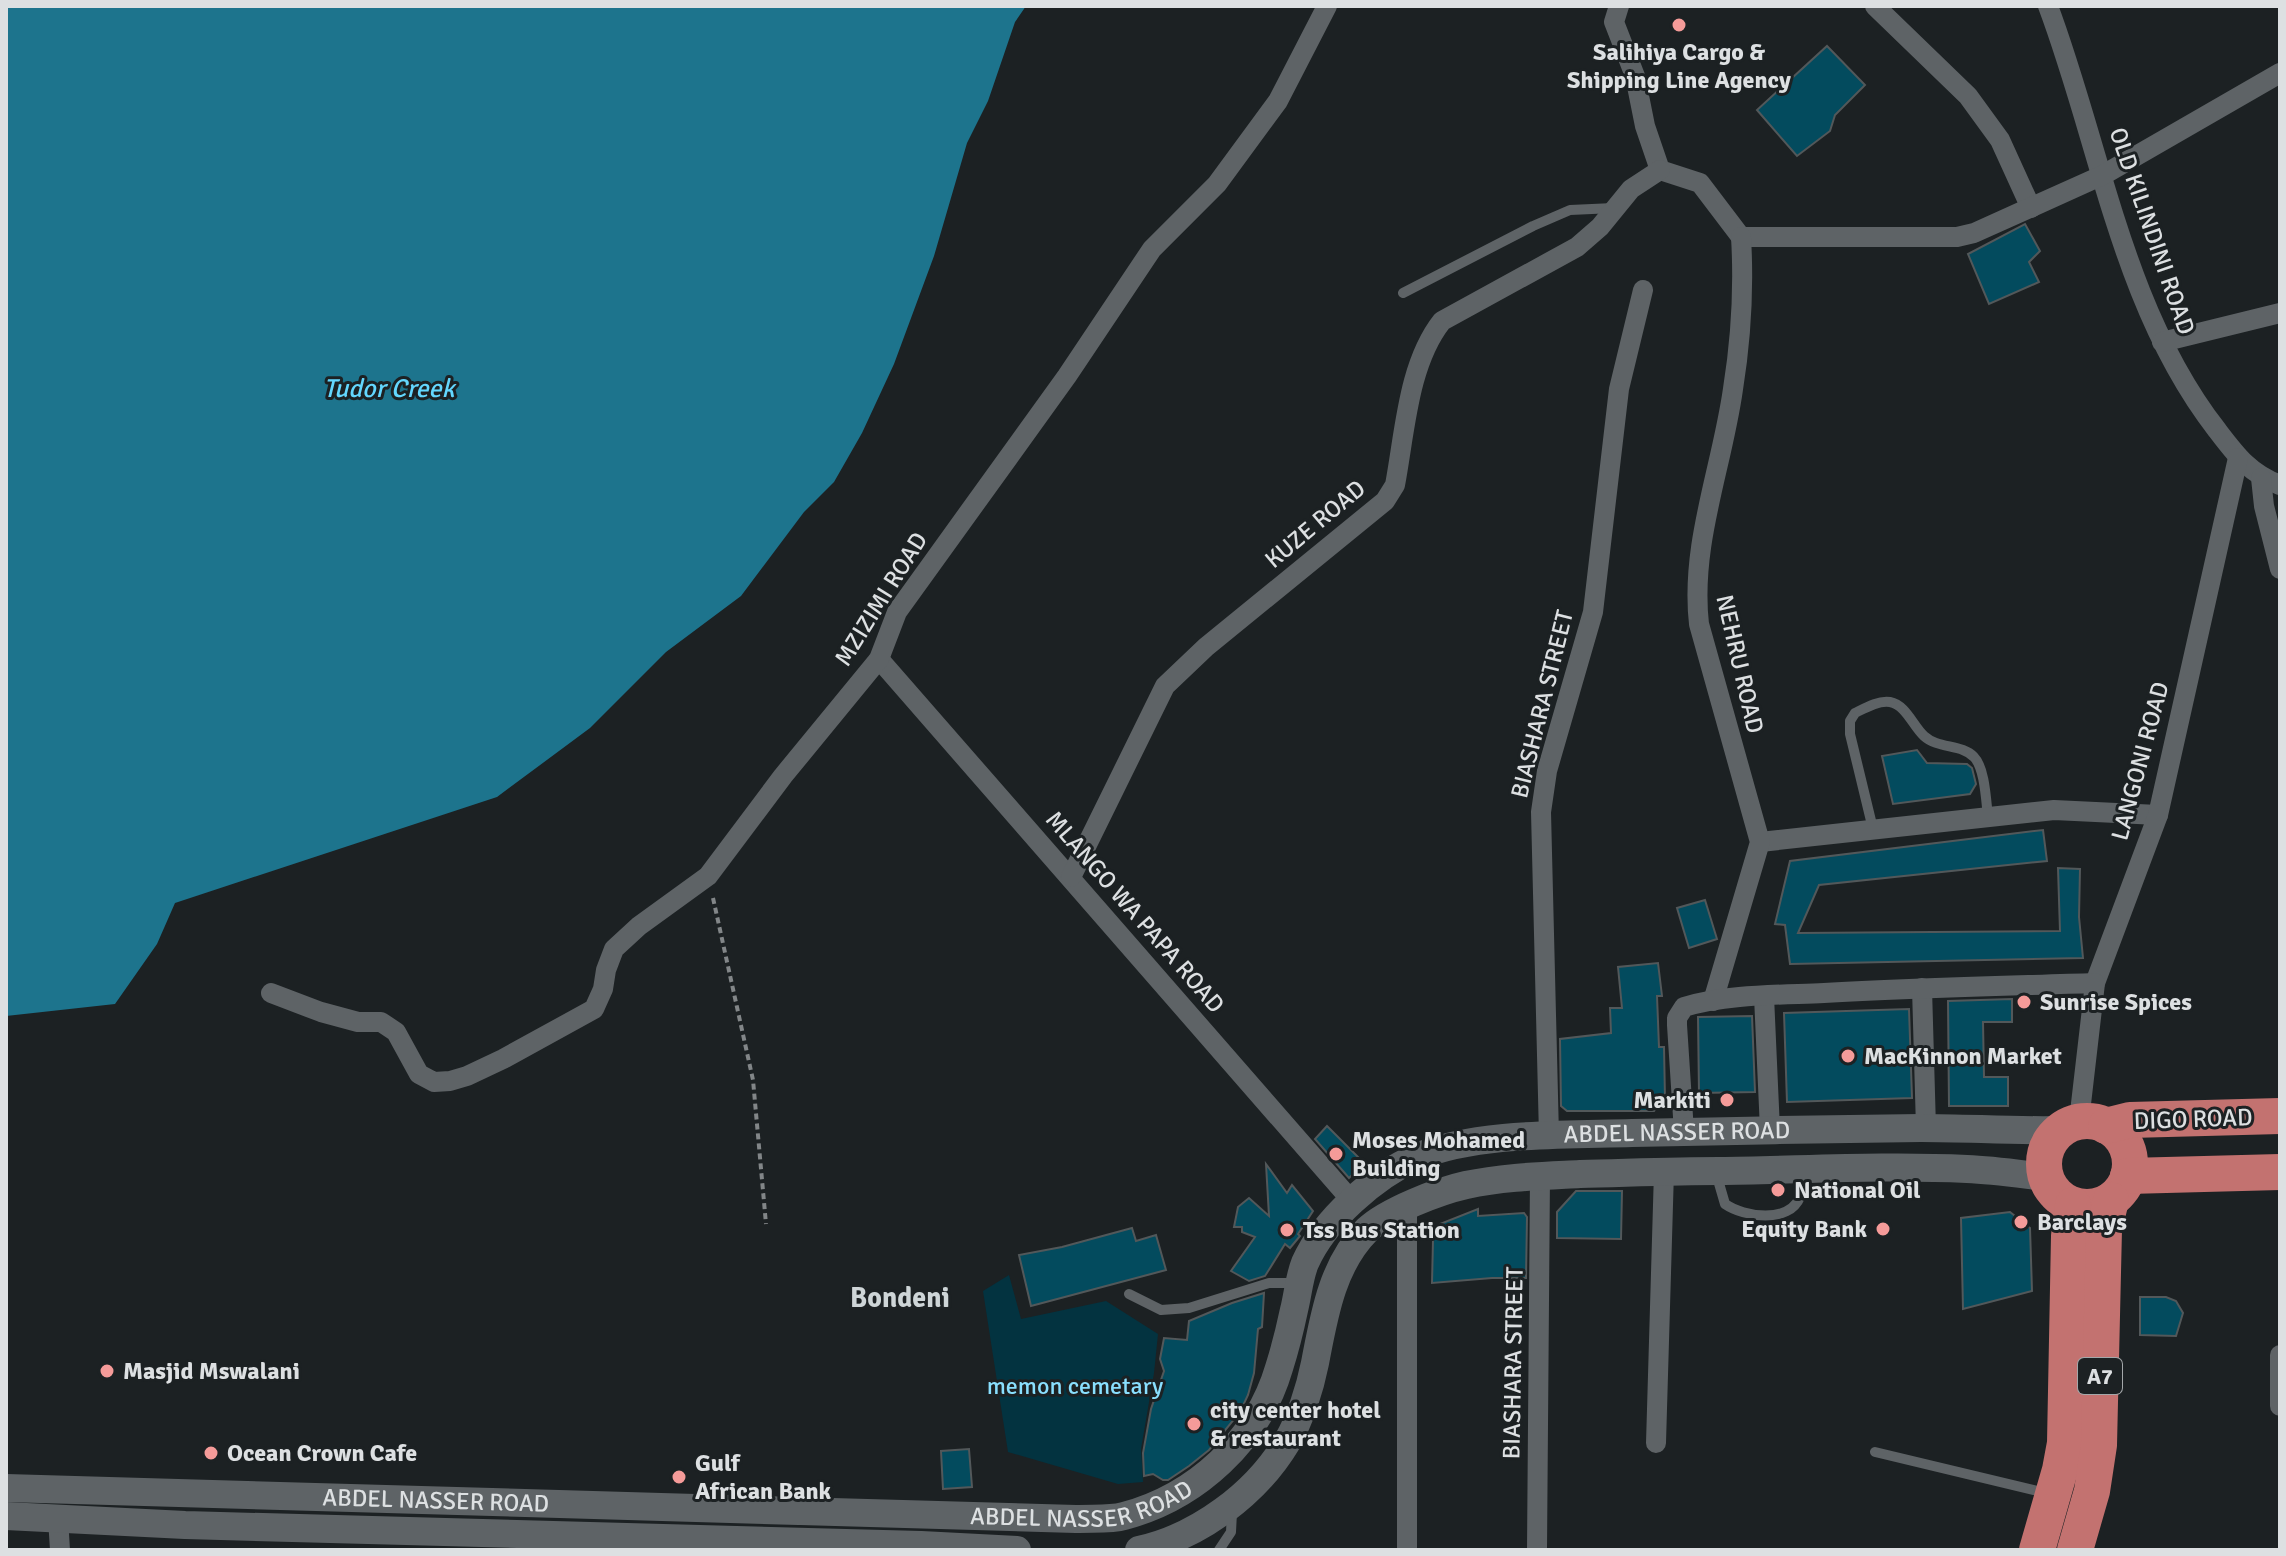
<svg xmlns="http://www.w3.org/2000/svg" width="2286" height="1556" viewBox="0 0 2286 1556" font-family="Signika,sans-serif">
	<rect width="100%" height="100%" fill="#1c2123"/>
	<path fill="#033340" d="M1009,1275L1021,1319L1106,1301L1158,1334L1154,1373L1141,1449L1143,1482L1118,1484L1008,1452L983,1291Z"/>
	<path fill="#1d748d" d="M6,6H1026L1015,22L988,101L967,143L934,256L894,364L862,433L834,482L804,512L741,596L666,652L590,728L497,797L175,903L157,944L115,1004L6,1016Z"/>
	<g fill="#034b5e" stroke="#52585a" stroke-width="2">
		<path d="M1827,46L1865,85L1835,115L1830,131L1797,156L1757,110Z"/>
		<path d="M2025,224L2040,251L2029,262L2039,282L1989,304L1968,254Z"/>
		<path d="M1917,750L1927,763L1967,764L1972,768L1976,784L1970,794L1893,804L1882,756Z"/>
		<path d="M2043,830L2047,861L1819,885L1798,933L2060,931L2058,868L2080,869L2079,917L2083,958L1790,964L1785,925L1775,924L1790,861Z"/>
		<path d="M1705,900L1717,939L1689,948L1677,908Z"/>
		<path d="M1658,963L1662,996H1657L1659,1047H1664L1665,1099L1654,1111H1567L1561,1106L1560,1039L1611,1033L1610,1008H1622L1618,967Z"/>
		<path d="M2012,999V1022H1983L1984,1077H2008V1106H1949L1948,1001Z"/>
		<path d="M1909,1009L1912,1098L1787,1102L1784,1013Z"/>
		<path d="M1752,1016L1755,1092L1699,1093L1698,1017Z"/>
		<path d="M1327,1126L1364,1163L1349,1178L1315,1139Z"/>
		<path d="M1266,1164L1287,1193L1292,1185L1313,1211L1298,1234L1300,1236L1290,1248L1285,1244L1265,1276L1249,1281L1231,1271L1255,1237L1242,1232V1227H1234L1238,1207L1249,1198L1269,1216Z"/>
		<path d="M1576,1191H1622L1621,1239L1557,1238V1212Z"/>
		<path d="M1478,1209V1216L1524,1213L1527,1217L1526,1278H1492L1432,1283L1433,1240L1440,1224Z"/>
		<path d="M2010,1212L2030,1228L2032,1291L1963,1309L1961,1218Z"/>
		<path d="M1132,1228L1136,1241L1156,1235L1166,1270L1031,1306L1019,1255L1062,1247Z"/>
		<path d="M1264,1293L1262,1327L1258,1329L1254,1373L1248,1395L1240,1412L1209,1450L1189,1466L1168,1480H1163L1153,1474L1144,1476L1143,1453L1151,1409L1164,1371L1160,1359L1164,1338L1187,1340L1189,1321L1232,1303Z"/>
		<path d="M2140,1297H2166L2176,1301L2183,1313L2176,1336L2140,1335Z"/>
		<path d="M969,1449L972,1487L943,1489L941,1451Z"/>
	</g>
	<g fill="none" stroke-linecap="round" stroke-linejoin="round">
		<path stroke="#828688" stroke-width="4" stroke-dasharray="6 4" stroke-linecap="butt" d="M713,898L753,1080L766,1224"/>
		<g stroke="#5e6366" stroke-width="10">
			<path d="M1403,293L1533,226L1570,210L1614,208"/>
			<path d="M1873,829L1850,734V721L1855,713C1865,708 1879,700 1890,702C1906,705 1913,726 1924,736C1938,749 1962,744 1974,757C1985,768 1986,801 1988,817"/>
			<path d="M1716,1173L1725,1204C1744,1217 1789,1224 1800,1197C1804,1190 1805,1180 1806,1172"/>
			<path d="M1129,1294L1161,1310L1189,1308L1269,1283H1297"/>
			<path d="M1875,1452L2046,1493"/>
			<path d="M1219,1550L1231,1532L1232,1512"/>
		</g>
		<g stroke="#5e6366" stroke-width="20">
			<path d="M1619,6L1614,22L1635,76L1645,126L1660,170"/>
			<path d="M1875,6L1968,96L2000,140L2031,208"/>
			<path d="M2048,6C2101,147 2122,308 2217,430C2236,455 2250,474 2280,485"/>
			<path d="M1660,170L1700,183L1741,237H1957L1974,233L2103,175L2280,73"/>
			<path d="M2162,342L2280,313"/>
			<path d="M2261,478L2264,506L2280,569"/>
			<path d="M879,659L1351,1200"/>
			<path d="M1760,842L2054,810L2158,815"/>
			<path d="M1071,877L1165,686L1206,647L1385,501L1395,485C1405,432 1408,364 1442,321L1577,247L1600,227L1631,189L1660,170"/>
			<path d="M1922,988L1926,1128"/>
			<path d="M271,993L321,1012L358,1022H381L396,1032L419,1074L434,1082L450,1081L467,1076L503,1059L594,1009L603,989L606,970L614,949L639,926L708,876L783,776L879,659L897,612L1067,376L1152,249L1217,184L1278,101L1327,6"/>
			<path d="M1764,996L1770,1130"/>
			<path d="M1713,1001L1760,842L1699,624C1690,544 1722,468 1733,389C1741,339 1744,287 1741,237"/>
			<path d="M2079,1121L2095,983L2158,815L2238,458"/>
			<path d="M1684,1132L1677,1025V1018L1684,1007C1725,994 1781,995 1824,993C1914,988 2004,986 2095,983"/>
			<path d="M1549,1136L1541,812L1547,771L1593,612L1619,389L1643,290"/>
			<path d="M2280,1355V1406"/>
			<path d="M1656,1443L1664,1171"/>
			<path d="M58,1518L60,1550"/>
			<path d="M1407,1550V1205"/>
			<path d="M1537,1550L1540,1176"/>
		</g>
		<g stroke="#5e6366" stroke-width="28">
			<path id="s1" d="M6,1488L1076,1519C1092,1518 1110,1520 1124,1516C1196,1497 1258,1440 1279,1368C1285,1349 1290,1329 1294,1310C1298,1294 1299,1278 1305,1263C1324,1220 1374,1176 1417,1157C1475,1132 1568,1135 1632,1133C1728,1131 1825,1129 1921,1128C1968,1128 2014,1131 2060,1130"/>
			<path d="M6,1516L185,1525L921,1545L1017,1550"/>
			<path d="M1139,1550C1198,1537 1256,1494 1287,1442C1300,1420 1310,1388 1315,1363C1324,1316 1332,1265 1367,1230C1387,1211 1439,1191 1466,1185C1503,1177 1542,1176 1580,1174C1626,1173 1673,1171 1719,1171C1802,1170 1885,1165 1967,1169C1993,1170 2020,1174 2046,1177"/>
		</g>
		<g stroke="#c37270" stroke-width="36">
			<circle cx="2087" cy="1164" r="43"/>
			<path d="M2106,1126L2130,1120L2280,1116"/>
			<path d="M2128,1176L2280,1172"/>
			<path d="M2037,1550L2060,1470L2065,1443L2069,1236L2073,1205"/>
			<path d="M2075,1550L2092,1491L2099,1445L2104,1229L2111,1200"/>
		</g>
	</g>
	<g fill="#f59b99" stroke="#1c2123" stroke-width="3">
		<circle cx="1679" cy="25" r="8"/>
		<circle cx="2024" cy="1002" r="8"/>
		<circle cx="1848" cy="1056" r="8"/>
		<circle cx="1727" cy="1100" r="8"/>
		<circle cx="1336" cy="1154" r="8"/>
		<circle cx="1778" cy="1190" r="8"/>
		<circle cx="2021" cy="1222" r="8"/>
		<circle cx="1883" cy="1229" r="8"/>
		<circle cx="1287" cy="1230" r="8"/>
		<circle cx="107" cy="1371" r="8"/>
		<circle cx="1194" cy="1424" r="8"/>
		<circle cx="211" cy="1453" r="8"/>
		<circle cx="679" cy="1477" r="8"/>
	</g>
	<g text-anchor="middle" stroke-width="6" stroke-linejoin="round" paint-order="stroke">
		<rect fill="#1c2123" stroke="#a3a7a9" stroke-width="2" x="2078" y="1358" width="44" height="36" rx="6"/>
		<g font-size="22" font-weight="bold" fill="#dde0e2">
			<text x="2100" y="1384">A7</text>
		</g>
		<g font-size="24" font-weight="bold" fill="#dde0e2" stroke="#1c2123" text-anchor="start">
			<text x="1679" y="60" text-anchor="middle">Salihiya Cargo &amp;<tspan x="1679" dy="28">Shipping Line Agency</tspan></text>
			<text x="2040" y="1010">Sunrise Spices</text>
			<text x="1864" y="1064">MacKinnon Market</text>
			<text x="1711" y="1108" text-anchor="end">Markiti</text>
			<text x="1352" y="1148">Moses Mohamed<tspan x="1352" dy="28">Building</tspan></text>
			<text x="1794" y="1198">National Oil</text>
			<text x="2037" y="1230">Barclays</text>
			<text x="1867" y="1237" text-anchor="end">Equity Bank</text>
			<text x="1303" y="1238">Tss Bus Station</text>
			<text x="123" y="1379">Masjid Mswalani</text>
			<text x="1210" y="1418">city center hotel<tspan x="1210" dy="28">&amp; restaurant</tspan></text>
			<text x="227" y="1461">Ocean Crown Cafe</text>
			<text x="695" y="1471">Gulf<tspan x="695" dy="28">African Bank</tspan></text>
		</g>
		<g font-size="24" fill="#dde0e2" stroke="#1c2123">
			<text transform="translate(2152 231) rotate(71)" y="8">OLD KILINDINI ROAD</text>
			<text transform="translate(1315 524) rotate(-40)" y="8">KUZE ROAD</text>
			<text transform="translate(881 599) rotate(-58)" y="8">MZIZIMI ROAD</text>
			<text transform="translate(1740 664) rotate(77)" y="8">NEHRU ROAD</text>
			<text transform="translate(1542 704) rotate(-76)" y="8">BIASHARA STREET</text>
			<text transform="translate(2140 761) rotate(-75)" y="8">LANGONI ROAD</text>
			<text transform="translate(1135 912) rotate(49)" y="8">MLANGO WA PAPA ROAD</text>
			<text transform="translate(2193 1119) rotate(-2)" y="8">DIGO ROAD</text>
			<text dy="8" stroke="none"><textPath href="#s1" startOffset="1870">ABDEL NASSER ROAD</textPath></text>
			<text transform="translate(1513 1363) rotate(-89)" y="8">BIASHARA STREET</text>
			<text dy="8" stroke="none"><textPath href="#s1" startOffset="1078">ABDEL NASSER ROAD</textPath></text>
			<text dy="8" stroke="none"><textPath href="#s1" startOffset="430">ABDEL NASSER ROAD</textPath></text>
		</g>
		<g font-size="24" fill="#89dffe" stroke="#1c2123">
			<text x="1075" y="1394">memon cemetary</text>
		</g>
		<g font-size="26" font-style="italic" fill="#63d7fe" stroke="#1c2123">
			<text x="389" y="397">Tudor Creek</text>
		</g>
		<g font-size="28" font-weight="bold" fill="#ced5d7" stroke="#1c2123">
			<text x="900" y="1307">Bondeni</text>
		</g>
	</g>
	<rect width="2286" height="1556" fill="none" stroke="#dde0e2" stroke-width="16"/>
</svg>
